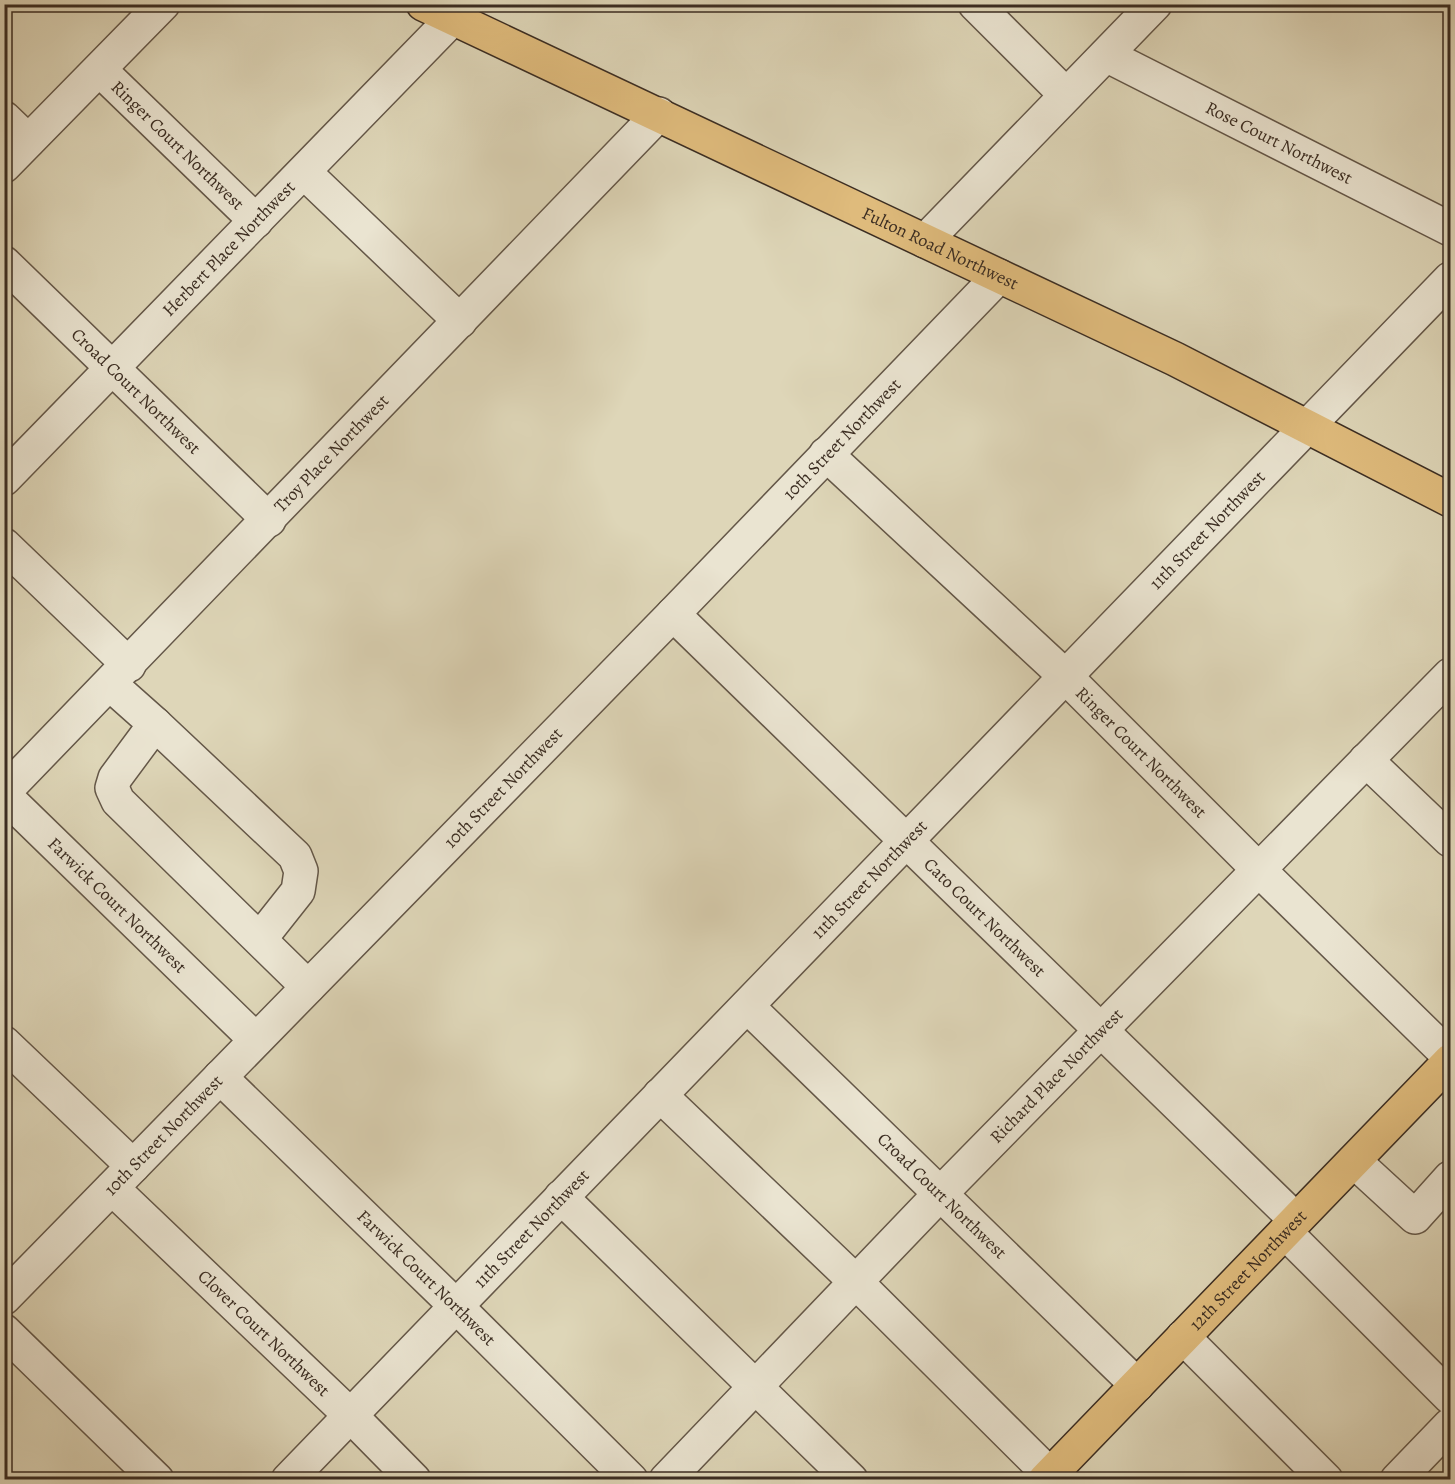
<svg xmlns="http://www.w3.org/2000/svg" width="1455" height="1484" viewBox="0 0 1455 1484" font-family="Alegreya,serif">
	<rect width="100%" height="100%" fill="#ded6b8"/>
	<filter id="stains"><feTurbulence type="fractalNoise" baseFrequency=".00333" numOctaves="4"/><feColorMatrix values="0 0 0 0 .2 0 0 0 0 .09 0 0 0 0 .02 0 0 0 .5 -.17"/></filter>
	<radialGradient id="worn" r=".72"><stop offset=".6" stop-color="#630" stop-opacity="0"/><stop offset="1" stop-color="#630" stop-opacity=".3"/></radialGradient>
	<g fill="none" stroke-linecap="round" stroke-linejoin="round">
		<g stroke="#645748" stroke-width="36">
			<g id="minor">
				<path d="M975,4L1066,95"/>
				<path id="s1" d="M1106,55L1450,229"/>
				<path id="s2" d="M100,70L256,221"/>
				<path d="M4,118L28,141"/>
				<path d="M4,166L163,4"/>
				<path d="M304,172L460,321"/>
				<path d="M925,241L1155,4"/>
				<path id="s3" d="M4,263L269,520"/>
				<path id="s4" d="M826,454L1065,676L1259,870L1450,1057"/>
				<path id="s5" d="M4,479L453,18"/>
				<path d="M4,545L129,665"/>
				<path id="s6" d="M673,614L1296,1220"/>
				<path d="M110,684L155,724L115,778L112,788L118,801L308,987"/>
				<path d="M155,724L295,856L301,871L298,891L260,939"/>
				<path d="M1366,760L1450,840"/>
				<path id="s7" d="M4,792L659,114"/>
				<path id="s8" d="M4,795L256,1040"/>
				<path id="s9" d="M747,1006L1137,1385"/>
				<path d="M4,1043L133,1166"/>
				<path id="s10" d="M220,1077L456,1306L631,1480"/>
				<path d="M660,1095L855,1281L1050,1475"/>
				<path d="M1354,1161L1415,1217L1450,1178"/>
				<path id="s11" d="M112,1188L350,1415L414,1480"/>
				<path d="M561,1197L851,1480"/>
				<path d="M1285,1232L1450,1397"/>
				<path id="s12" d="M4,1298L673,614L999,276"/>
				<path d="M4,1331L157,1480"/>
				<path d="M1183,1337L1326,1480"/>
				<path id="s13" d="M288,1480L1450,279"/>
				<path id="s14" d="M666,1480L940,1194L1450,675"/>
				<path d="M1397,1480L1450,1425"/>
			</g>
		</g>
		<g stroke="#3b2d22" stroke-width="36">
			<g id="major">
				<path id="s15" d="M423,4L1175,359L1450,500"/>
				<path id="s16" d="M1045,1480L1450,1061"/>
			</g>
		</g>
		<use href="#minor" stroke="#eae4d1" stroke-width="33"/>
		<use href="#major" stroke="#dfbb7c" stroke-width="33"/>
	</g>
	<g text-anchor="middle" stroke-width="4.5" stroke-linejoin="round" paint-order="stroke">
		<g font-size="18" fill="#3b2d22" stroke="#eae4d1">
			<text dy="6" stroke="none"><textPath href="#s1" startOffset="194">Rose Court Northwest</textPath></text>
			<text dy="6" stroke="none"><textPath href="#s2" startOffset="108">Ringer Court Northwest</textPath></text>
			<text dy="6" stroke="none"><textPath href="#s15" startOffset="572">Fulton Road Northwest</textPath></text>
			<text dy="6" stroke="none"><textPath href="#s5" startOffset="322">Herbert Place Northwest</textPath></text>
			<text dy="6" stroke="none"><textPath href="#s3" startOffset="184">Croad Court Northwest</textPath></text>
			<text dy="6" stroke="none"><textPath href="#s12" startOffset="1200">10th Street Northwest</textPath></text>
			<text dy="6" stroke="none"><textPath href="#s7" startOffset="471">Troy Place Northwest</textPath></text>
			<text dy="6" stroke="none"><textPath href="#s13" startOffset="1322">11th Street Northwest</textPath></text>
			<text dy="6" stroke="none"><textPath href="#s4" startOffset="434">Ringer Court Northwest</textPath></text>
			<text dy="6" stroke="none"><textPath href="#s12" startOffset="714">10th Street Northwest</textPath></text>
			<text dy="6" stroke="none"><textPath href="#s13" startOffset="836">11th Street Northwest</textPath></text>
			<text dy="6" stroke="none"><textPath href="#s8" startOffset="158">Farwick Court Northwest</textPath></text>
			<text dy="6" stroke="none"><textPath href="#s6" startOffset="435">Cato Court Northwest</textPath></text>
			<text dy="6" stroke="none"><textPath href="#s14" startOffset="562">Richard Place Northwest</textPath></text>
			<text dy="6" stroke="none"><textPath href="#s12" startOffset="228">10th Street Northwest</textPath></text>
			<text dy="6" stroke="none"><textPath href="#s9" startOffset="272">Croad Court Northwest</textPath></text>
			<text dy="6" stroke="none"><textPath href="#s13" startOffset="350">11th Street Northwest</textPath></text>
			<text dy="6" stroke="none"><textPath href="#s16" startOffset="292">12th Street Northwest</textPath></text>
			<text dy="6" stroke="none"><textPath href="#s10" startOffset="288">Farwick Court Northwest</textPath></text>
			<text dy="6" stroke="none"><textPath href="#s11" startOffset="210">Clover Court Northwest</textPath></text>
		</g>
	</g>
	<rect width="1455" height="1484" fill="none" stroke="#ded6b8" stroke-width="24"/>
	<rect x="6" y="6" width="1443" height="1472" fill="none" stroke="#3b2d22" stroke-width="3"/>
	<rect x="12" y="12" width="1431" height="1460" fill="none" stroke="#3b2d22" stroke-width="1.5"/>
	<rect width="100%" height="100%" filter="url(#stains)"/>
	<rect width="100%" height="100%" fill="url(#worn)"/>
</svg>
